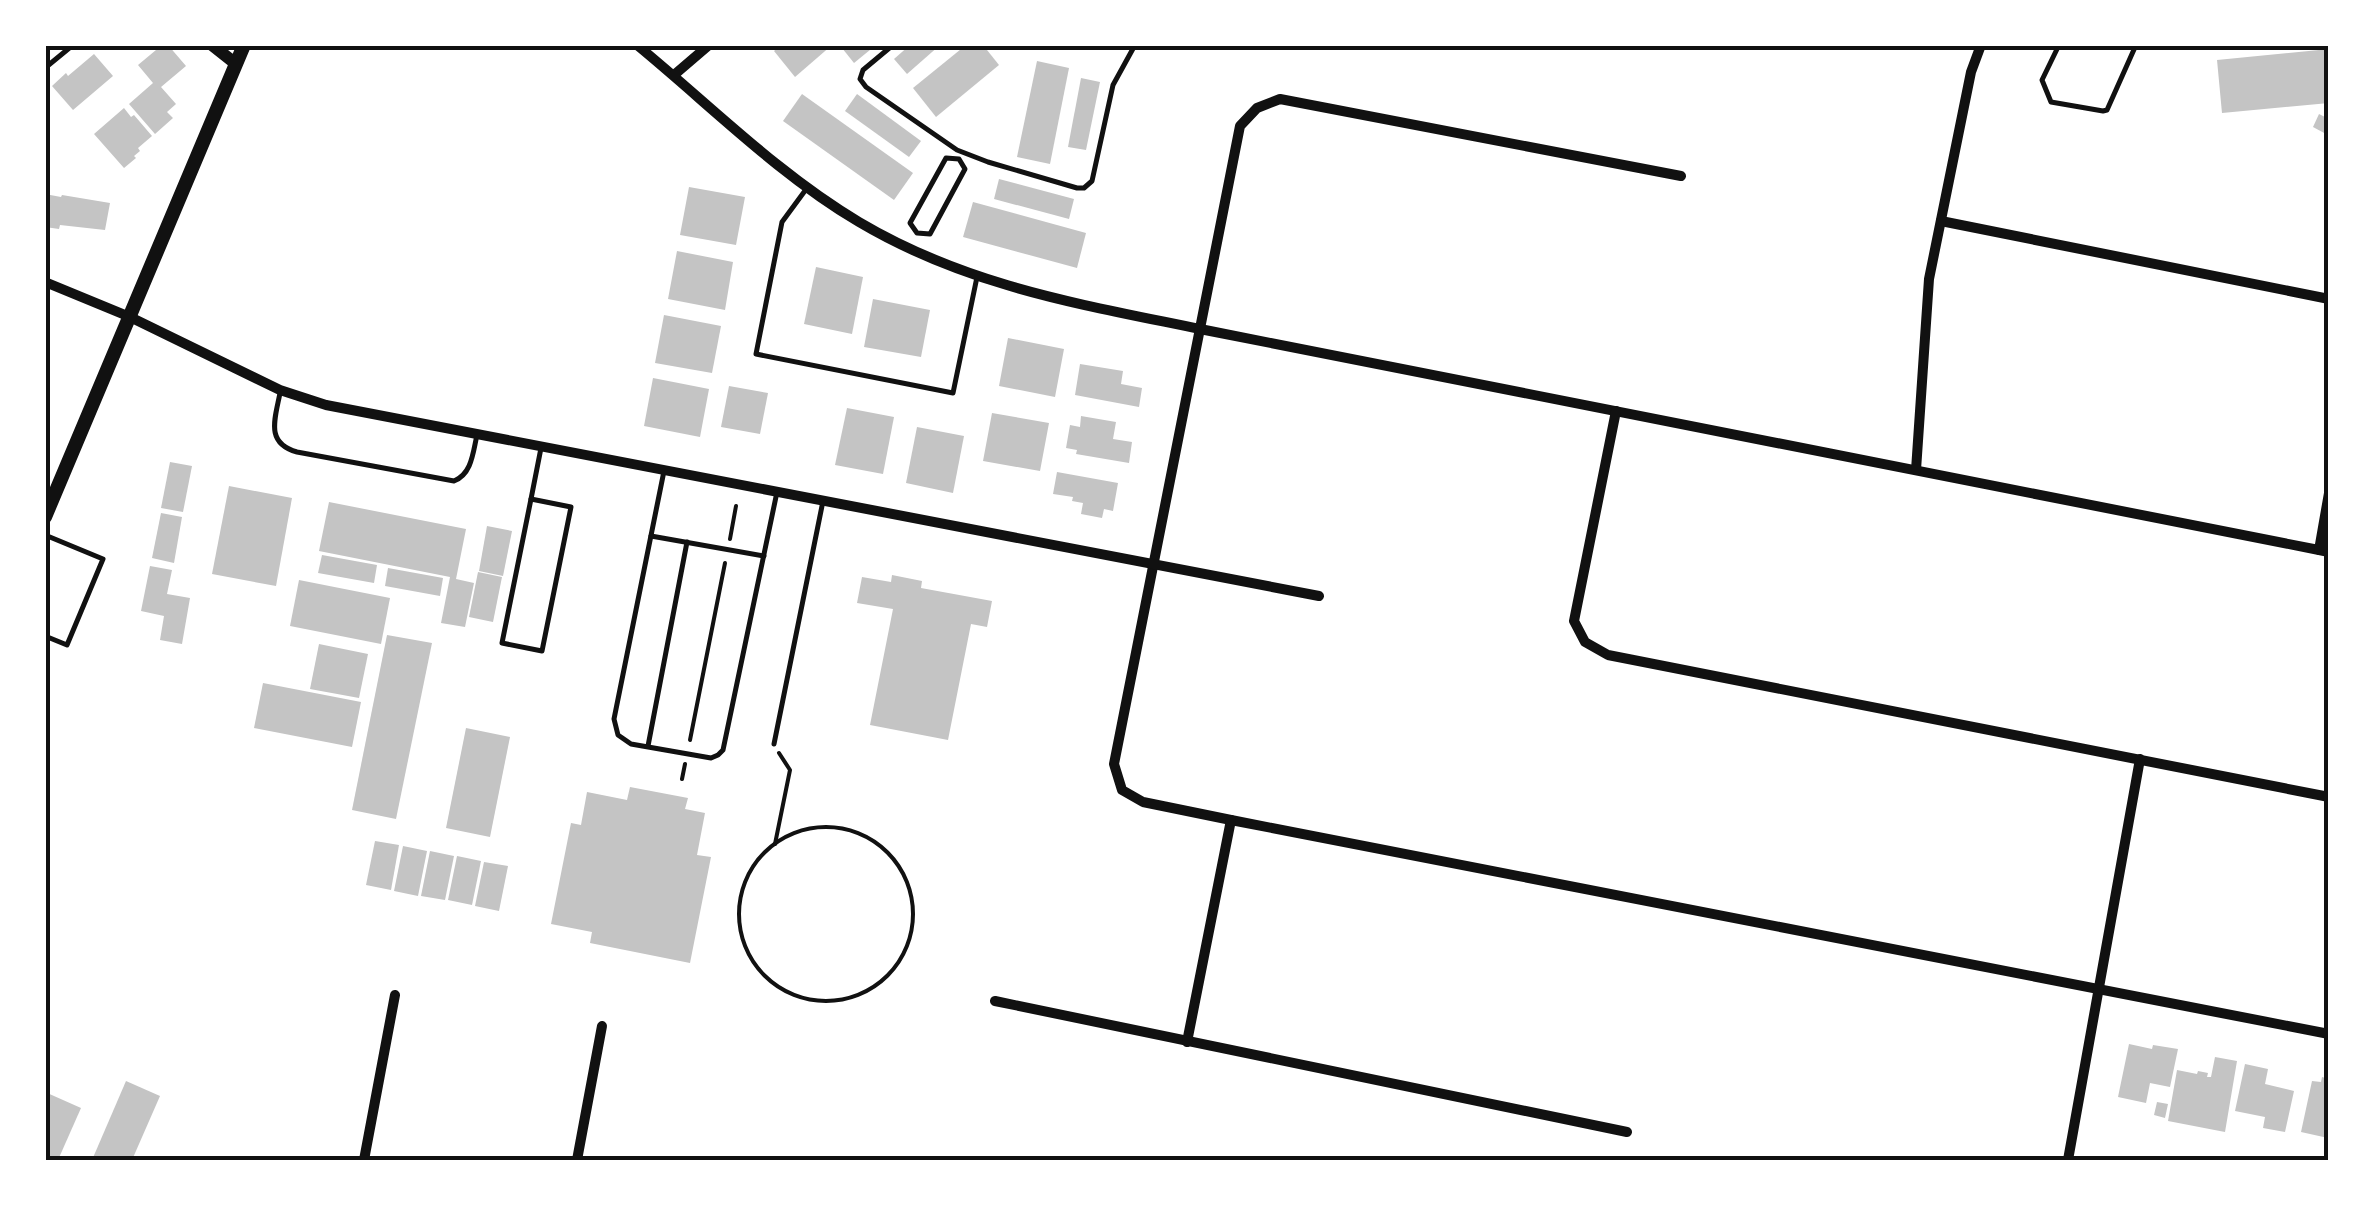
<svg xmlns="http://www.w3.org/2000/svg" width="2374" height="1205" viewBox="0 0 2374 1205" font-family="'Noto Sans',sans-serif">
	<rect width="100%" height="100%" fill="#fff"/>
	<g fill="#c4c4c4">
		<path d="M162,45H168L186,66L161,87L176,104L167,112L173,118L155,134L129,104L153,83L138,65Z"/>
		<path d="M781,45H832L795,77L774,51Z"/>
		<path d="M845,45H876L854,63L842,48Z"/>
		<path d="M910,45H940L907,74L894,59Z"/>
		<path d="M966,45H983L999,65L936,117L913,88Z"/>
		<path d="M2329,49V103L2222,113L2217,60Z"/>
		<path d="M94,54L113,76L73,110L52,86L66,73L68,76Z"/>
		<path d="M1037,61L1069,68L1050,164L1017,157Z"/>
		<path d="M1081,78L1100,82L1086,150L1068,147Z"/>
		<path d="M802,94L913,173L894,200L783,121Z"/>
		<path d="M857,94L921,141L909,157L845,111Z"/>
		<path d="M124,108L131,117L134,115L152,136L138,148L140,151L134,156L136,158L124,168L94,134Z"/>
		<path d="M2319,114L2329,119L2326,134L2313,127Z"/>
		<path d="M999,179L1074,199L1069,219L994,199Z"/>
		<path d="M689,187L745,197L736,245L680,235Z"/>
		<path d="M45,194L61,197L62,195L110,203L105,230L60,225L59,229L45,227Z"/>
		<path d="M973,202L1086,233L1077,268L963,237Z"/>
		<path d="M677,251L733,262L725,310L668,299Z"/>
		<path d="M816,267L863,277L852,334L804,324Z"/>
		<path d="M873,299L930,310L921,357L864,347Z"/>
		<path d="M664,315L721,326L712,373L655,363Z"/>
		<path d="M1008,338L1064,349L1055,397L999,386Z"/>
		<path d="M1080,364L1123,371L1121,384L1142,388L1139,407L1075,395Z"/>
		<path d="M653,378L709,389L700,437L644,426Z"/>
		<path d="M729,386L768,393L760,434L721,427Z"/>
		<path d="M847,408L894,417L883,474L835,465Z"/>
		<path d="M992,413L1049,423L1040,471L983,461Z"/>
		<path d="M1081,416L1116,422L1113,439L1132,442L1129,463L1076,454L1077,450L1066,448L1070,425L1080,427Z"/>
		<path d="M917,427L964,436L953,493L906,483Z"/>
		<path d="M170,462L192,466L183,512L161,508Z"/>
		<path d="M1057,472L1118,483L1113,511L1104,509L1102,518L1081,514L1083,503L1072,501L1073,497L1053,494Z"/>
		<path d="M229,486L292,498L276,586L212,574Z"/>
		<path d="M329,502L466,529L456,579L474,583L465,627L441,623L450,577L319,551Z"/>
		<path d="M161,513L182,517L174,563L152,558Z"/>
		<path d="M487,526L512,531L503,576L479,571Z"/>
		<path d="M322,555L377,565L374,583L318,573Z"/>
		<path d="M150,566L172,570L167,594L190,598L182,644L160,640L164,616L141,611Z"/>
		<path d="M388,568L443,578L440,596L385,586Z"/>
		<path d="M478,572L502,577L493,622L469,617Z"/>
		<path d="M892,575L922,581L921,588L992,601L987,627L971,624L948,740L870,725L893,609L857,603L862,577L891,582Z"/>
		<path d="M299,580L390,598L381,644L290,626Z"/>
		<path d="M387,635L432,643L396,819L352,810Z"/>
		<path d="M319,644L368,654L359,698L310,689Z"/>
		<path d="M263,683L361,702L352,747L254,728Z"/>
		<path d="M466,728L510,737L490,837L446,828Z"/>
		<path d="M630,787L688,798L685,809L705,813L697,855L711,857L690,963L590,943L592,932L551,924L571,823L581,825L587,792L627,800Z"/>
		<path d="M375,841L399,845L391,890L366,885Z"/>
		<path d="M403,846L427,851L418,896L394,891Z"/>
		<path d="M430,851L454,856L445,900L421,896Z"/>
		<path d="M457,856L481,861L472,905L448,900Z"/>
		<path d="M484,862L508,866L499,911L475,906Z"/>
		<path d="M2129,1044L2152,1049L2153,1045L2178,1049L2170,1087L2150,1083L2146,1103L2118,1097Z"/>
		<path d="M2215,1057L2237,1061L2225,1132L2168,1121L2177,1070L2197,1074L2198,1071L2208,1073L2207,1077H2211Z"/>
		<path d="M2245,1064L2268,1069L2265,1084L2294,1091L2285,1132L2263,1128L2265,1117L2235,1111Z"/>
		<path d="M2322,1077L2329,1079L2328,1138L2301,1132L2312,1081L2321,1082Z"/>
		<path d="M126,1081L160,1096L132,1160H92Z"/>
		<path d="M45,1092L81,1108L58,1160H45Z"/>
		<path d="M2157,1102L2168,1104L2165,1118L2154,1115Z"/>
	</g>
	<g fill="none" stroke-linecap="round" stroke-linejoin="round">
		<g stroke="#111" stroke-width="4">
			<path d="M730,539L736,506"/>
			<path d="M690,740L725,563"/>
			<path d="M682,779L685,764"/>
			<circle cx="826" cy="914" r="87"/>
			<path d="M775,844L790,770L779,753"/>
		</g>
		<g stroke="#111" stroke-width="5">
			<path d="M893,45L863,70L860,79L866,87L957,150L988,162L1077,188H1084L1092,181L1113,85L1135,45"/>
			<path d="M2059,45L2042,80L2051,102L2103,111L2107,110L2136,45"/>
			<path d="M45,68L73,45"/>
			<path d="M946,158L959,159L965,169L930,234L917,233L910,223Z"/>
			<path d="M807,188L782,222L756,354L953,393L977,277"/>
			<path d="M280,393C275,419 265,443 297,452L454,481C472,474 473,452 477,435"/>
			<path d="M664,471L614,719L618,735L631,744L711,758L718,755L723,750L777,492"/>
			<path d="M531,499L571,507L542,651L502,643Z"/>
			<path d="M531,499L541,448"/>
			<path d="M45,535L103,559L67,645L45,636"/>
			<path d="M651,536L764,556"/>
			<path d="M774,744L823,501"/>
			<path d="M648,746L687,542"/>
		</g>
		<g stroke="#111" stroke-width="10">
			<path d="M637,45C710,105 778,174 859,222C967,286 1079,304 1200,329L2329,552"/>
			<path d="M674,75L709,45"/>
			<path d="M1681,176L1280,99L1257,108L1240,126L1114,764L1122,790L1143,802L1231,820L2329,1034"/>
			<path d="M1941,221L2329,299"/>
			<path d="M45,282L130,317L280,390L326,405L1319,596"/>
			<path d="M1616,411L1574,621L1585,642L1608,655L2329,797"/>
			<path d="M1916,470L1929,279L1971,72L1981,45"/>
			<path d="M2319,550L2329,493"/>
			<path d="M995,1001L1627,1132"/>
			<path d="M1187,1042L1231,820"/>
			<path d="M364,1160L395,995"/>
			<path d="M577,1160L602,1026"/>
			<path d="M2068,1160L2140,759"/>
		</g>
		<path stroke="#111" stroke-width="12" d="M212,45L236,64"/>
		<path stroke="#111" stroke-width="14" d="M45,517L244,45"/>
	</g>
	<rect width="2374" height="1205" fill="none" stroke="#ffffff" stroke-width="95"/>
	<rect x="48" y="48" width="2278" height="1110" fill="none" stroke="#111" stroke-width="4"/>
</svg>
